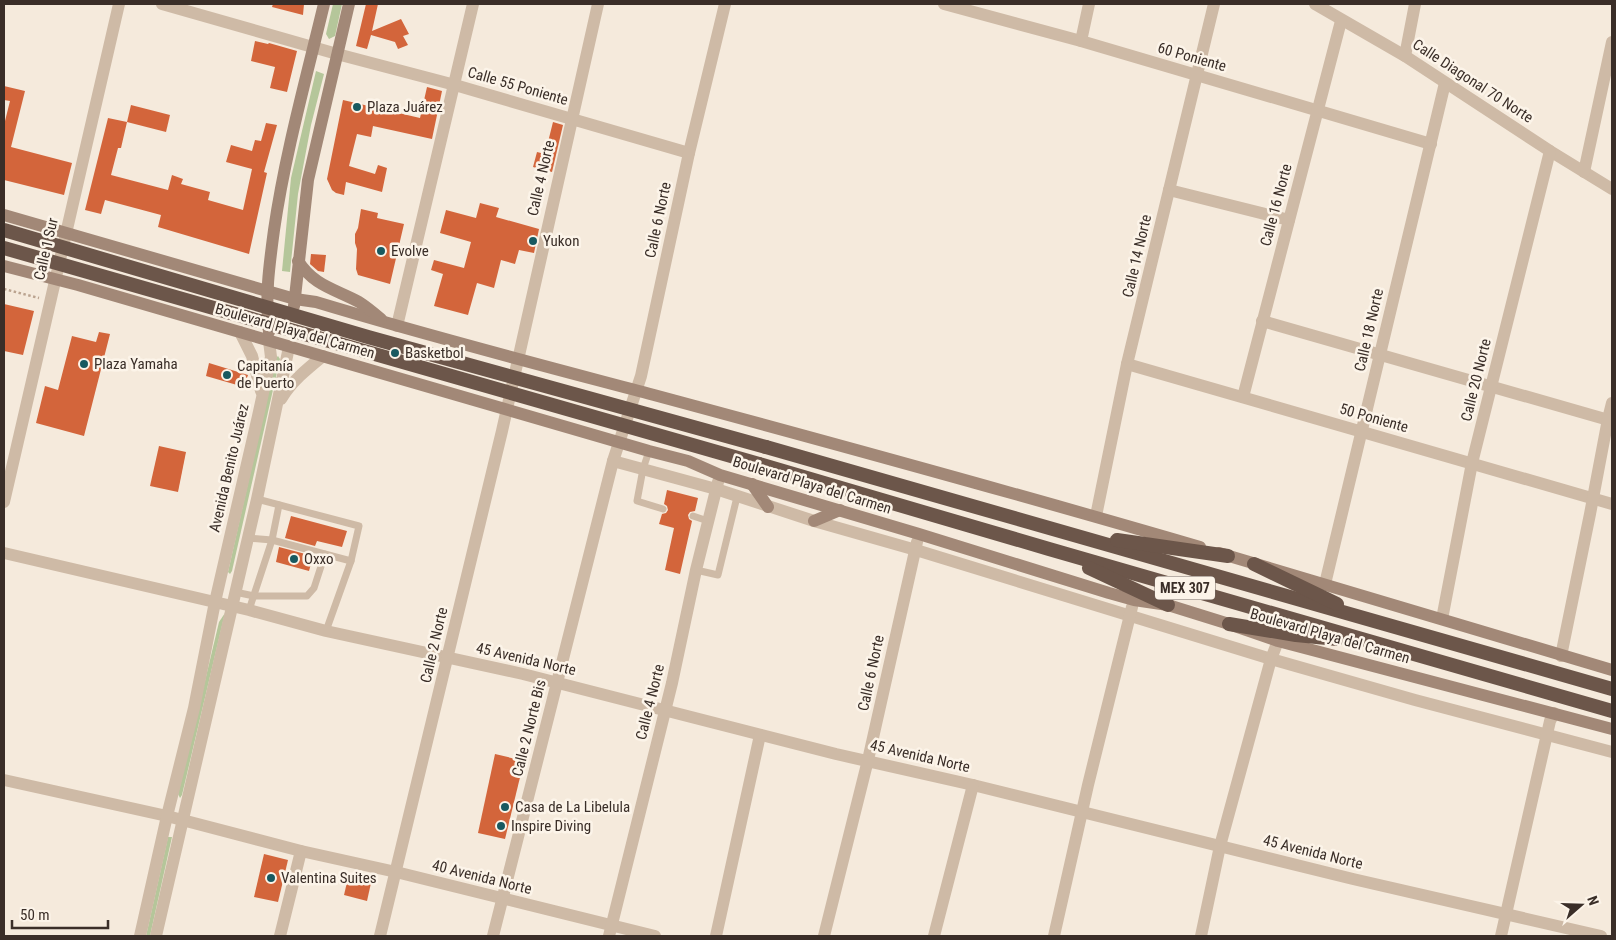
<svg xmlns="http://www.w3.org/2000/svg" width="1616" height="940" viewBox="0 0 1616 940" font-family="'Roboto Condensed',sans-serif">
	<rect width="100%" height="100%" fill="#f5eadc"/>
	<g fill="#b5c69a">
		<path d="M333,4H342L335,36L329,39L326,34Z"/>
		<path d="M316,71L324,74L311,125L298,194L290,272L282,271L291,178Z"/>
		<path d="M278,356L280,359L232,571L230,574L228,572L276,358Z"/>
		<path d="M225,613L182,795L180,798L178,794L219,622Z"/>
		<path d="M168,837H172L150,936H146Z"/>
	</g>
	<g fill="#d3653b">
		<path d="M273,4H304L303,15L272,7Z"/>
		<path d="M366,4H378L372,31L401,19L409,34L403,36L408,45L398,49L395,42L371,35L367,49L356,46Z"/>
		<path d="M255,41L268,44L269,43L297,51L287,92L270,88L275,67L251,61Z"/>
		<path d="M4,86L25,91L11,147L72,163L64,195L4,180V125L10,101L4,100Z"/>
		<path d="M427,87L442,91L432,139L373,126L371,137L357,134L349,166L375,174L378,165L387,168L382,192L346,182L344,195L336,193L332,190L327,179L343,100L420,118Z"/>
		<path d="M131,105L170,115L166,132L127,122Z"/>
		<path d="M108,118L127,122L121,148H118L111,175L168,190L172,175L183,179L181,184L210,192L208,200L243,210L252,169L226,162L231,145L252,151L255,140L261,141L266,123L277,125L264,172L267,173L249,254L158,227L161,215L105,200L101,214L85,210Z"/>
		<path d="M553,122L563,125L552,172L533,167L537,152L545,154Z"/>
		<path d="M480,203L499,208L496,217L539,229L534,253L519,250L515,264L501,260L494,288L477,283L468,315L434,306L443,274L431,270L434,260L464,268L471,242L440,233L446,210L476,218Z"/>
		<path d="M361,209L378,213L377,218L404,224L390,284L358,275L356,269L357,249L355,243V234L358,228Z"/>
		<path d="M311,254L326,255L324,272L318,271L310,264Z"/>
		<path d="M4,304L34,311L23,355L4,351Z"/>
		<path d="M99,332L110,334L84,436L36,423L45,386L58,390L72,336L96,342Z"/>
		<path d="M209,363L248,375L244,387L206,376Z"/>
		<path d="M159,446L186,452L178,492L150,486Z"/>
		<path d="M667,490L698,498L695,511L690,512L688,515L689,519L692,521L680,574L665,570L674,528L659,524L662,514L666,513L668,510L667,506L664,504Z"/>
		<path d="M291,516L347,531L342,547L317,541L315,546L285,538Z"/>
		<path d="M279,547L313,556L309,571L276,562Z"/>
		<path d="M495,754L524,761L505,839L478,833Z"/>
		<path d="M264,854L288,860L278,902L254,897Z"/>
		<path d="M348,878L371,883L367,901L344,895Z"/>
	</g>
	<g fill="none" stroke-linecap="round" stroke-linejoin="round">
		<path stroke="#bba490" stroke-width="2.5" stroke-dasharray="2.5 2.5" stroke-linecap="butt" d="M4,289L39,298"/>
		<g stroke="#cebaa6" stroke-width="7">
			<path d="M649,451L643,469L637,501L663,509"/>
			<path d="M257,499L359,526L351,561L326,631"/>
			<path d="M693,516L708,521"/>
			<path d="M248,538L272,540L351,561"/>
			<path d="M696,570L718,575L737,497"/>
			<path d="M235,592L254,596H307L314,588L325,554"/>
			<path d="M249,610L272,540L279,505"/>
		</g>
		<g stroke="#cebaa6" stroke-width="12">
			<path d="M162,4L337,54L455,85L689,153"/>
			<path d="M944,4L1081,41L1431,144"/>
			<path d="M1315,4L1405,56L1550,151L1612,189"/>
			<path d="M1081,41L1089,4"/>
			<path d="M1405,56L1415,4"/>
			<path d="M1584,172L1612,42"/>
			<path d="M1169,190L1289,220"/>
			<path d="M1262,321L1612,421"/>
			<path d="M397,326L473,4"/>
			<path d="M1127,364L1612,504"/>
			<path d="M1243,397L1341,21"/>
			<path d="M613,461L716,489L814,521L916,550L1271,659L1415,700L1612,752"/>
			<path d="M4,502L119,4"/>
			<path d="M1096,516L1127,364L1214,4"/>
			<path d="M4,553L249,610L326,631L523,674L836,754L973,785L1353,879L1601,936"/>
			<path d="M1325,584L1445,83"/>
			<path d="M1442,619L1472,463L1550,151"/>
			<path d="M1561,656L1590,514L1608,419L1612,403"/>
			<path d="M4,780L167,816L301,851L396,872L655,936"/>
			<path d="M280,936L301,851"/>
			<path d="M380,936L502,431L598,4"/>
			<path d="M493,936L613,461L641,376L689,153L725,4"/>
			<path d="M609,936L672,683L696,570L718,482"/>
			<path d="M716,936L760,735"/>
			<path d="M824,936L868,760L917,542"/>
			<path d="M934,936L973,785"/>
			<path d="M1054,936L1088,785L1132,607"/>
			<path d="M1201,936L1220,846L1271,659L1278,641"/>
			<path d="M1501,936L1550,721L1554,713"/>
		</g>
		<g stroke="#cebaa6" stroke-width="12">
			<path d="M240,332L252,356L261,391"/>
			<path d="M281,399C292,381 307,369 323,356"/>
			<path d="M140,936L167,816L194,708L215,602L258,416L271,357L269,341"/>
			<path d="M156,936L257,499L289,347"/>
		</g>
		<g stroke="#a28877" stroke-width="12">
			<path d="M4,215L295,299L316,302C428,336 541,365 654,395C836,444 1019,494 1200,547"/>
			<path d="M298,261C314,286 335,289 359,302C367,307 374,313 381,319"/>
			<path d="M4,266L78,285L649,451L688,461L720,475L919,534L1109,593L1134,600L1168,605L1229,624L1278,641L1612,729"/>
			<path d="M294,306L308,180L349,4"/>
			<path d="M269,332C265,296 269,267 274,230C285,154 306,79 324,4"/>
			<path d="M752,484L768,507"/>
			<path d="M814,521L840,510"/>
			<path d="M1219,553L1612,670"/>
		</g>
		<g stroke="#6c564a" stroke-width="14">
			<path d="M766,447L1612,689"/>
			<path d="M759,464L1049,549L1612,711"/>
			<path d="M1117,540L1228,556"/>
			<path d="M1254,564L1337,604"/>
			<path d="M1089,568L1168,605"/>
			<path d="M1229,624L1296,635L1337,639"/>
		</g>
		<g stroke="#6c564a" stroke-width="14">
			<path d="M4,230L368,337L766,447"/>
			<path d="M4,248L759,464"/>
		</g>
	</g>
	<g fill="#185960" stroke="#fcf4e9" stroke-width="2">
		<circle cx="357" cy="107" r="5"/>
		<circle cx="533" cy="241" r="5"/>
		<circle cx="381" cy="251" r="5"/>
		<circle cx="395" cy="353" r="5"/>
		<circle cx="84" cy="364" r="5"/>
		<circle cx="227" cy="375" r="5"/>
		<circle cx="294" cy="559" r="5"/>
		<circle cx="505" cy="807" r="5"/>
		<circle cx="501" cy="826" r="5"/>
		<circle cx="271" cy="878" r="5"/>
	</g>
	<g text-anchor="middle" stroke-width="5" stroke-linejoin="round" paint-order="stroke">
		<rect fill="#fcf4e9" stroke="#746962" stroke-width="1" x="1155" y="576.5" width="60" height="23" rx="4"/>
		<g font-size="14" font-weight="bold" fill="#3a2e28">
			<text x="1185" y="593">MEX 307</text>
		</g>
		<g font-size="15" fill="#3a2e28" stroke="#fcf4e9">
			<text transform="translate(1192 57) rotate(16)" y="5">60 Poniente</text>
			<text transform="translate(1473 81) rotate(33)" y="5">Calle Diagonal 70 Norte</text>
			<text transform="translate(518 86) rotate(16)" y="5">Calle 55 Poniente</text>
			<text transform="translate(541 178) rotate(-77)" y="5">Calle 4 Norte</text>
			<text transform="translate(1276 205) rotate(-75)" y="5">Calle 16 Norte</text>
			<text transform="translate(658 220) rotate(-78)" y="5">Calle 6 Norte</text>
			<text transform="translate(46 249) rotate(-77)" y="5">Calle 1 Sur</text>
			<text transform="translate(1137 256) rotate(-77)" y="5">Calle 14 Norte</text>
			<text transform="translate(1369 330) rotate(-77)" y="5">Calle 18 Norte</text>
			<text transform="translate(295 331) rotate(16)" y="5">Boulevard Playa del Carmen</text>
			<text transform="translate(1476 380) rotate(-76)" y="5">Calle 20 Norte</text>
			<text transform="translate(1374 418) rotate(16)" y="5">50 Poniente</text>
			<text transform="translate(229 468) rotate(-77)" y="5">Avenida Benito Juárez</text>
			<text transform="translate(812 485) rotate(17)" y="5">Boulevard Playa del Carmen</text>
			<text transform="translate(1330 636) rotate(16)" y="5">Boulevard Playa del Carmen</text>
			<text transform="translate(434 645) rotate(-77)" y="5">Calle 2 Norte</text>
			<text transform="translate(526 659) rotate(13)" y="5">45 Avenida Norte</text>
			<text transform="translate(871 673) rotate(-78)" y="5">Calle 6 Norte</text>
			<text transform="translate(650 702) rotate(-76)" y="5">Calle 4 Norte</text>
			<text transform="translate(529 728) rotate(-76)" y="5">Calle 2 Norte Bis</text>
			<text transform="translate(920 756) rotate(13)" y="5">45 Avenida Norte</text>
			<text transform="translate(1313 852) rotate(14)" y="5">45 Avenida Norte</text>
			<text transform="translate(482 877) rotate(14)" y="5">40 Avenida Norte</text>
		</g>
		<g font-size="15" fill="#3a2e28" stroke="#fcf4e9" text-anchor="start">
			<text x="367" y="112">Plaza Juárez</text>
			<text x="543" y="246">Yukon</text>
			<text x="391" y="256">Evolve</text>
			<text x="405" y="358">Basketbol</text>
			<text x="94" y="369">Plaza Yamaha</text>
			<text x="237" y="371">Capitanía<tspan x="237" dy="17">de Puerto</tspan></text>
			<text x="304" y="564">Oxxo</text>
			<text x="515" y="812">Casa de La Libelula</text>
			<text x="511" y="831">Inspire Diving</text>
			<text x="281" y="883">Valentina Suites</text>
		</g>
	</g>
	<rect width="1616" height="940" fill="none" stroke="#3a2e28" stroke-width="10"/>
	<g transform="translate(1581 905) rotate(70)" stroke="#fcf4e9" stroke-width="4" paint-order="stroke">
	<path d="M0-4L9 19L0 12L-9 19Z" fill="#3a2e28"/>
	<text y="-8" font-size="14" font-weight="bold" text-anchor="middle" fill="#3a2e28">N</text>
	</g>
	<path d="M12 920v8h96v-8" fill="none" stroke="#3a2e28" stroke-width="2.5"/>
	<text x="20" y="920" font-size="15" fill="#3a2e28" stroke="#fcf4e9" stroke-width="4" paint-order="stroke">50 m</text>
</svg>
